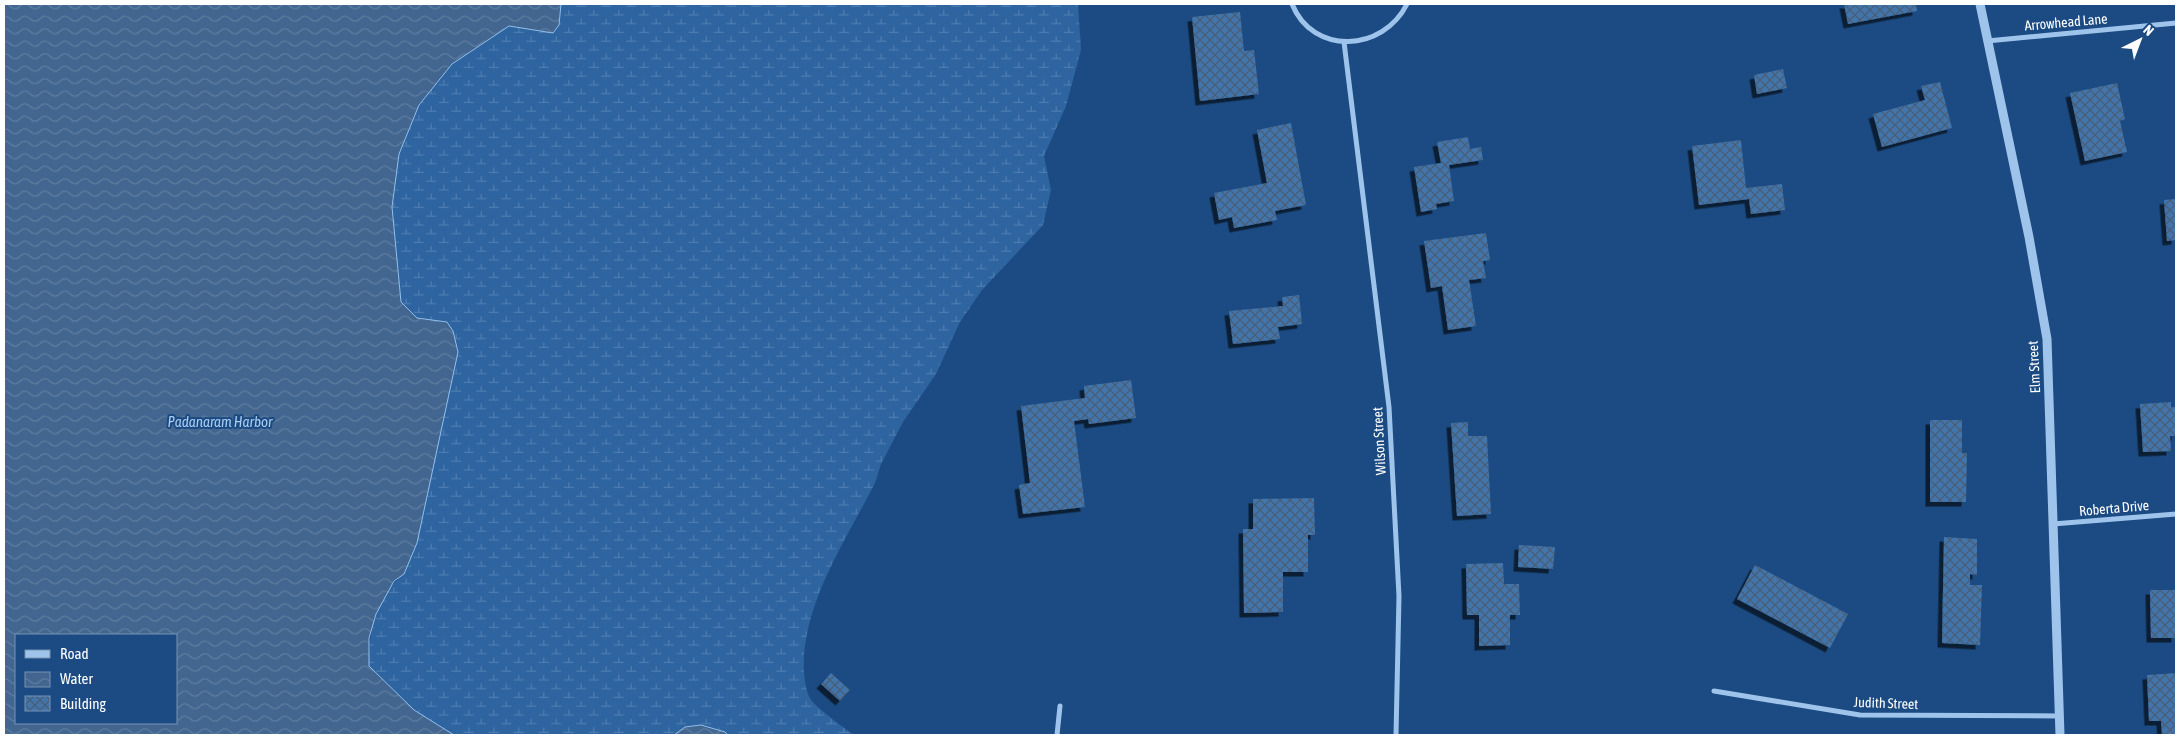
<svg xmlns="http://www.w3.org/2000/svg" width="2180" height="739" viewBox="0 0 2180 739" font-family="'Asap Condensed',sans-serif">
	<defs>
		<pattern id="wetland-marsh" width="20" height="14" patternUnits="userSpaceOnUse" patternTransform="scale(1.25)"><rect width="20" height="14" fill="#2e65a1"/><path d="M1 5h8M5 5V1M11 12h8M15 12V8" fill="none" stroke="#4d7caf"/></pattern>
		<pattern id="water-waves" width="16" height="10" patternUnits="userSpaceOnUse" patternTransform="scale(1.25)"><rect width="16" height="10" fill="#42668f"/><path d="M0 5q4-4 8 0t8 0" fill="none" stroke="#5e7da0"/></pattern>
		<pattern id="building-cross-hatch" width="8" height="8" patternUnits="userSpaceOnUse" patternTransform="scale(1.25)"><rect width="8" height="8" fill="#4375ab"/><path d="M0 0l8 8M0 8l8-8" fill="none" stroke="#485e77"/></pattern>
		<filter id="shadow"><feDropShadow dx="-4.5" dy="4.5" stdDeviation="0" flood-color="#0009"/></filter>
	</defs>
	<rect width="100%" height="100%" fill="#1b4b82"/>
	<path fill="url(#wetland-marsh)" d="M561,4H1078L1081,50L1066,106L1044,156L1051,190L1043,225L982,290L960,322L936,374L903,422L881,464L875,483C845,542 800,607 804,674C805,682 806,692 811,700C816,707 847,731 855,735H728L725,732L685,727L674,735H454L414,710L369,666C369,632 375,596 404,574L447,322L417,318L401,302L392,207L399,154L419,105L452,64L509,26L553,33L559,25Z"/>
	<g fill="url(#water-waves)" stroke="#92bfed" fill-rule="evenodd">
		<path d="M4,4H561L559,25L553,33L509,26L452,64L419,105L399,154L392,207L401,302L417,318L447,322L453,331L458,352L417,543L404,574L394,581L376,614L369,638V666L414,710L454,735H4ZM16,635H176V723H16Z"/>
		<path d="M701,725L725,732L728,735H674L685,727Z"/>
	</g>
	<g fill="url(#building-cross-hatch)" filter="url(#shadow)">
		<path d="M1844,4H1916L1917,11L1848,24Z"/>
		<path d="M1240,12L1244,51L1254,50L1259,94L1200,101L1192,17Z"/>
		<path d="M1783,69L1787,88L1757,94L1754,75Z"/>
		<path d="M1940,82L1952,128L1882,147L1873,114L1925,100L1921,86Z"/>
		<path d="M2117,83L2125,119L2120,121L2127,152L2085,161L2070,93Z"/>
		<path d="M1291,123L1306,205L1275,211L1277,220L1234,228L1232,217L1219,220L1214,193L1267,183L1257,130Z"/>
		<path d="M1468,137L1470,149L1481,147L1483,160L1449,165L1454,201L1436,204L1437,209L1421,212L1414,167L1441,163L1437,142Z"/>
		<path d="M1741,140L1746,188L1782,184L1785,210L1751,214L1749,199L1699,205L1692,146Z"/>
		<path d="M2176,199V240L2167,241L2164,200Z"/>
		<path d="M1486,233L1490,260L1483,261L1486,278L1469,280L1476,326L1448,330L1442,286L1431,288L1424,241Z"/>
		<path d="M1299,295L1302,324L1278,327L1280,339L1233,344L1229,311L1283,306L1282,297Z"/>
		<path d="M1131,380L1136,418L1089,424L1088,419L1074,421L1085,507L1023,514L1019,485L1030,483L1021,406L1085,398L1084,386Z"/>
		<path d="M2171,402V407H2176V436H2170L2171,451L2143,452L2140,404Z"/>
		<path d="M1930,420H1962V453H1967L1966,502H1930Z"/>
		<path d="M1468,422V436H1487L1491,514L1457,516L1451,423Z"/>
		<path d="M1314,498L1315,535H1308V572H1283V612L1244,613L1243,529H1253V499Z"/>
		<path d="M1944,537L1977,539V575L1970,574V585H1982L1980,645L1942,643Z"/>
		<path d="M1519,545L1555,547L1553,569L1518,567Z"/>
		<path d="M1503,563L1504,584H1519L1520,615H1510V645L1479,646V615H1467L1466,564Z"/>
		<path d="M1755,565L1848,614L1830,648L1737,599Z"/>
		<path d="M2150,590H2176V638H2151Z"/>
		<path d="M831,673L850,690L840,701L821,684Z"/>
		<path d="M2176,673V735H2162L2161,721H2149L2147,675Z"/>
	</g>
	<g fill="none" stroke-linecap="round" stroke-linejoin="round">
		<g stroke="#9fc4eb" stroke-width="5">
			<path d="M1292,4C1313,56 1383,52 1407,4"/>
			<path d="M1987,41L2176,23"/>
			<path d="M1344,42L1389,407L1399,596L1396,735"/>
			<path d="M2053,524L2176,514"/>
			<path d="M1714,691L1860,715L2060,716"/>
			<path d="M1057,735L1060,706"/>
		</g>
		<path stroke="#9fc4eb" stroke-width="9" d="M1980,4L2029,237L2047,339L2060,735"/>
	</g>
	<g text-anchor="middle" stroke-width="4" stroke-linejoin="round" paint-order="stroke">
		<g font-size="14" fill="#fff" stroke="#1b4b82">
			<text transform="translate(2066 22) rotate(-5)" y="5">Arrowhead Lane</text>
			<text transform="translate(2034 367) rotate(-93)" y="5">Elm Street</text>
			<text transform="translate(1379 441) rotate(-93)" y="5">Wilson Street</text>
			<text transform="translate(2114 508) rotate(-5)" y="5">Roberta Drive</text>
			<text transform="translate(1886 703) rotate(2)" y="5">Judith Street</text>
		</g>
		<g font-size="15" font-style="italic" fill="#aacdf2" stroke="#1b4b82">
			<text x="220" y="427">Padanaram Harbor</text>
		</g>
	</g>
	<rect width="2180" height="739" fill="none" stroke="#ffffff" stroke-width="10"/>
	<rect x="15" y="634" width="162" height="90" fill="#1b4b82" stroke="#7693b4"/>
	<rect x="25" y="650" width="25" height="8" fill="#9fc4eb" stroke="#7693b4"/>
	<text x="60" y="659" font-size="15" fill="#ffffff">Road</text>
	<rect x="25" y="672" width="25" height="15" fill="url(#water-waves)" stroke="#7693b4"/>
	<text x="60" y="684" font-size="15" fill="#ffffff">Water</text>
	<rect x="25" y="696" width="25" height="15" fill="url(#building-cross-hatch)" stroke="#7693b4"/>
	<text x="60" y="709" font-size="15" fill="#ffffff">Building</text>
	<g transform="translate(2140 40) rotate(42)" stroke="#1b4b82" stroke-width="4" paint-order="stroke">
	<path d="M0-4L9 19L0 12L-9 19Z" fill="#ffffff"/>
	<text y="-8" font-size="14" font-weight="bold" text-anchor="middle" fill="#ffffff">N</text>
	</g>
</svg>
